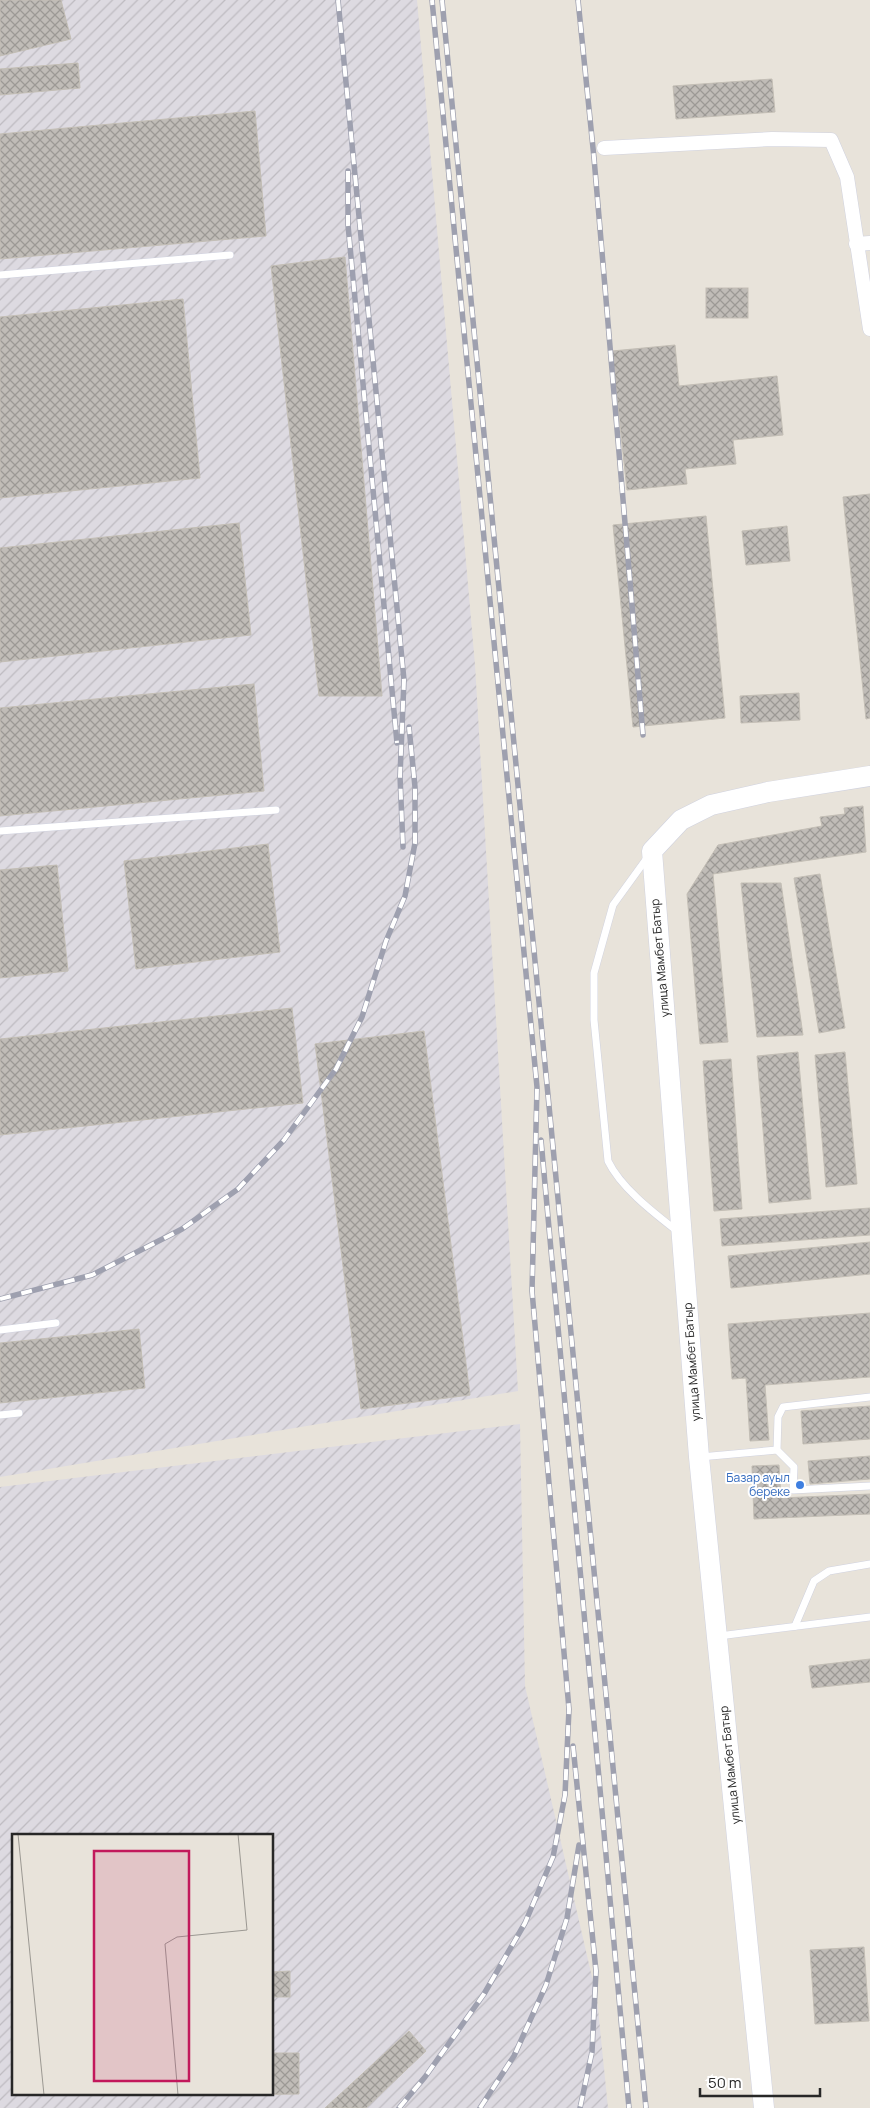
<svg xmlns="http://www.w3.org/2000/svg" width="870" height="2108" viewBox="0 0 870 2108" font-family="Manrope,sans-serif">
	<defs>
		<pattern id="industrial-furrows" width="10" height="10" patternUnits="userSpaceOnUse" patternTransform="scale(1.25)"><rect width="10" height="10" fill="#dddae1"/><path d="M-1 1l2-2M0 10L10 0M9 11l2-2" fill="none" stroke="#bebbc1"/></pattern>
		<pattern id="building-cross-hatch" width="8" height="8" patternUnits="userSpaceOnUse" patternTransform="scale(1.25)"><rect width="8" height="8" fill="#c0bcb7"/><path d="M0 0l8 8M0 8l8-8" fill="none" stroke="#9c9995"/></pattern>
	</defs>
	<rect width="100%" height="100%" fill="#e8e3da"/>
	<g fill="url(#industrial-furrows)" fill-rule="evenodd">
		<path d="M0,0H417L475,665L518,1391L0,1477Z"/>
		<path d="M520,1424L525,1686L597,1999L608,2108H0V1487ZM14,1836H272V2094H14Z"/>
	</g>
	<g fill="url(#building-cross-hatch)" stroke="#c3beb5">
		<path d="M0,0H61L71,39L0,56Z"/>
		<path d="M78,63L80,88L0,95V69Z"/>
		<path d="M772,79L775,112L676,119L673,86Z"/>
		<path d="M255,111L266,236L0,259V134Z"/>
		<path d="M345,257L382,696H319L271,266Z"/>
		<rect x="706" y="288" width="42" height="30"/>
		<path d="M183,299L200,478L0,498V317Z"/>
		<path d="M675,345L679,386L777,376L783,435L733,440L736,464L685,469L687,484L627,490L612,351Z"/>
		<path d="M870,494V718L866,719L843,497Z"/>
		<path d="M706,516L725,718L633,727L613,525Z"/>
		<path d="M239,523L251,635L0,662V548Z"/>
		<path d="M787,526L790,561L746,565L742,531Z"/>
		<path d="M254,684L264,791L0,816V708Z"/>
		<path d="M799,693L800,720L741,723L740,696Z"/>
		<path d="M863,806L866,852L713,874L728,1042L700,1044L687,894L718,845L822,826L820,817L845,814L844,808Z"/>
		<path d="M268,844L280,952L136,969L124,861Z"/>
		<path d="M57,865L68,971L0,978V870Z"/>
		<path d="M820,874L845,1028L819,1033L794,878Z"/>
		<path d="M741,883H781L803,1035L757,1037Z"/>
		<path d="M292,1008L303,1103L0,1135V1039Z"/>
		<path d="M424,1031L470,1395L361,1409L315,1044Z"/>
		<path d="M798,1052L811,1199L769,1203L757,1056Z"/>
		<path d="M845,1052L857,1184L826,1187L815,1055Z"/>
		<path d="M731,1059L742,1209L714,1211L703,1061Z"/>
		<path d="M870,1208V1235L722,1246L720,1219Z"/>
		<path d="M870,1242V1274L731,1288L728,1256Z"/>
		<path d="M870,1313V1377L765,1385L769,1440L750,1441L746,1378L732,1379L728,1324Z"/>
		<path d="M139,1329L145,1388L0,1403V1343Z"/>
		<path d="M870,1406V1439L803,1444L801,1411Z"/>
		<path d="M870,1456V1479L810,1484L808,1461Z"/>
		<path d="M779,1465L781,1498L870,1494V1514L754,1519L752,1466Z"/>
		<path d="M870,1659V1682L812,1688L809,1666Z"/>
		<path d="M864,1947L869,2021L815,2024L810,1950Z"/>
		<path d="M290,1971V1997H272V1972Z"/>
		<path d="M409,2031L426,2051L366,2108H325Z"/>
		<path d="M272,2053H299V2094L231,2095L272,2094Z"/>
	</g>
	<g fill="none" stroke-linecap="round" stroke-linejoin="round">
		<g stroke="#d0d2df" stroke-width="8">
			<g id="lane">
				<path d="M0,275L230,255"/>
				<path d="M0,831L276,810"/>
				<path d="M647,858L613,905L594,973V1020L608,1161C621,1188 654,1213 677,1231"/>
				<path d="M0,1330L56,1323"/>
				<path d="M870,1397L783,1407L778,1417L777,1450L794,1467L793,1490L870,1486"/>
				<path d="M0,1415L19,1413"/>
				<path d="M700,1457L777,1450"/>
				<path d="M795,1626L814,1581L829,1571L870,1564"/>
				<path d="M719,1636L870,1617"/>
			</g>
		</g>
		<g stroke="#d0d2df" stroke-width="15">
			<g id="street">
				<path d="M604,148L772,139L831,140L847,177L870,329"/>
				<path d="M856,244L870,243"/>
			</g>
		</g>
		<g stroke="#d0d2df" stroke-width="21">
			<path id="secondary" d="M764,2108L699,1457L652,851L681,820L711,805L768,792L870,776"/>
		</g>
		<use href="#lane" stroke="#fff" stroke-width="7"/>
		<use href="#street" stroke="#fff" stroke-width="14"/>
		<use href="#secondary" stroke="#fff" stroke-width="20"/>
		<g stroke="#9ea0af" stroke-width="5.5">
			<g id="rail">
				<path d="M338,0L404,680L400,776L403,847"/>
				<path d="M442,0L646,2108"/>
				<path d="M578,0L594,158L643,735"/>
				<path d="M348,171V225L397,743"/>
				<path d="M541,1140L629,2108"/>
				<path d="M0,1299L92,1275L182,1229L238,1189L284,1140L336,1069L362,1017L386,941L405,896L415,843V787L409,727"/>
				<path d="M573,1746L596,1971L592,2052L580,2108"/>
				<path d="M399,2108L425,2077L484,1994L525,1923L553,1857L565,1795L569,1709L532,1291L537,1087L432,0"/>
				<path d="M480,2108L514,2056L546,1985L567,1918L579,1845"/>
			</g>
		</g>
		<use href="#rail" stroke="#fff" stroke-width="4" stroke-dasharray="11" stroke-linecap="butt"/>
	</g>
	<circle fill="#3f7fe0" stroke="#fff" stroke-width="2" cx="800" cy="1485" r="5"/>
	<g text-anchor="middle" stroke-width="4" stroke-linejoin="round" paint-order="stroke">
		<g font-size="12" fill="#272727" stroke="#fff">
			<text transform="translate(660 958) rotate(-95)" y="4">улица Мамбет Батыр</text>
			<text transform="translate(692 1362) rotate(-94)" y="4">улица Мамбет Батыр</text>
			<text transform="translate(730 1765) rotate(-96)" y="4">улица Мамбет Батыр</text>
		</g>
		<g font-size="12" fill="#366cbe" stroke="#fff" text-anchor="end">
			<text x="790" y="1482">Базар ауыл<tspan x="790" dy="14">береке</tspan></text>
		</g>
	</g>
	<g transform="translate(12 1834)">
		<rect width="261" height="261" fill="#e8e3da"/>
		<path fill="none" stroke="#9b9892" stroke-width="1" d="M6,0L32,261M166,261L153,110L165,103L235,96L226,0"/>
		<path fill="#c2185b" fill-opacity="0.15" stroke="#c2185b" stroke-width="2.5" d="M82,17H177V247H82Z"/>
		<rect width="261" height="261" fill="none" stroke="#272727" stroke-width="2.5"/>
	</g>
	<path d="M700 2088v8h120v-8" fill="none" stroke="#272727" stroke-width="2.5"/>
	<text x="708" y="2088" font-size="15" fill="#272727" stroke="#ffffff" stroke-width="4" paint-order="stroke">50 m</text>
</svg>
